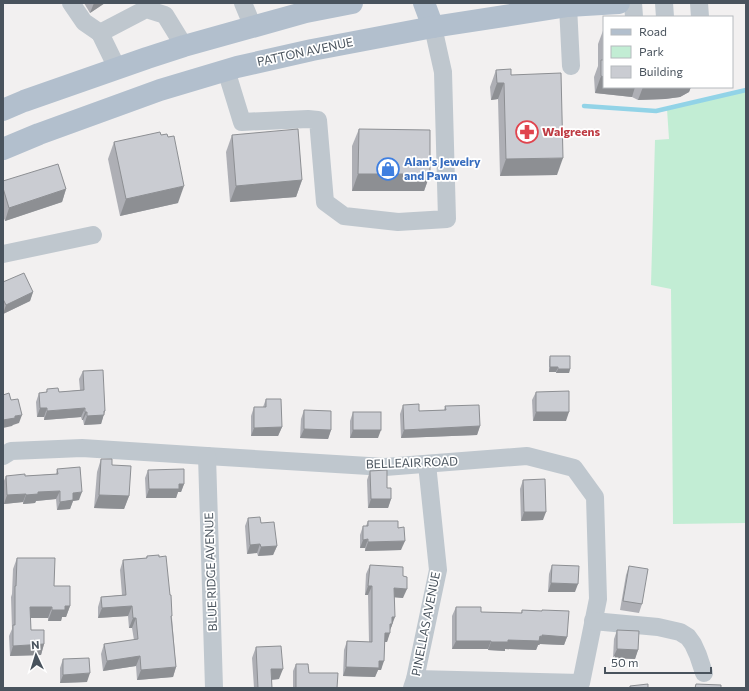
<svg xmlns="http://www.w3.org/2000/svg" width="749" height="691" viewBox="0 0 749 691" font-family="Commissioner,sans-serif">
	<rect width="100%" height="100%" fill="#f2f0f0"/>
	<path fill="#c2edd4" d="M746,89V523L673,524L671,289L651,285L655,140L669,139L667,109Z"/>
	<g fill="none" stroke-linecap="round" stroke-linejoin="round">
		<path stroke="#92d3e7" stroke-width="4.5" d="M584,106L656,111L746,90"/>
		<g stroke="#bfc7ce" stroke-width="18">
			<path d="M71,3L84,22L100,33"/>
			<path d="M243,3L253,27"/>
			<path d="M633,3L634,17"/>
			<path d="M664,3L665,17"/>
			<path d="M699,3L700,17"/>
			<path d="M568,6L571,66"/>
			<path d="M117,68L100,33L146,9L165,15L184,46"/>
			<path d="M226,70L242,122L308,119L318,120L325,202L344,216L398,222L447,219L443,72L433,27"/>
			<path d="M3,254L93,235"/>
			<path d="M3,456L11,451L82,448L207,456L385,467L527,456L574,468L595,497L598,599L581,683L415,679"/>
			<path d="M207,456L214,688"/>
			<path d="M593,621L658,627L680,632L688,637L693,644L698,655L704,673"/>
			<path d="M412,688L415,679L438,570L427,464"/>
		</g>
		<g stroke="#b2bfcd" stroke-width="22">
			<path d="M424,3L433,27"/>
			<path d="M3,110L24,101L147,58L184,46L306,12L352,3"/>
			<path d="M3,149L39,134L160,90L237,67L312,50L433,27L568,6L619,3"/>
		</g>
	</g>
	<g fill="#aeafb5">
		<path d="M84,3H105L90,13Z"/>
		<path d="M604,28V87H691L689,92L680,97L665,99L638,100L632,97L595,93L594,77L598,66V44Z"/>
		<path d="M496,70L511,75L557,175L500,176L498,99L491,100L490,87Z"/>
		<path d="M359,129L430,174L424,191H352V146Z"/>
		<path d="M161,135L178,203L120,216L108,159L114,142Z"/>
		<path d="M232,135L302,180L296,197L230,202L226,152Z"/>
		<path d="M3,181L66,189L62,202L5,221L3,216Z"/>
		<path d="M3,282L33,292L30,301L3,314Z"/>
		<path d="M550,356L570,369L569,373H556V372H549V360Z"/>
		<path d="M83,371L104,413L101,424L84,425L83,420H82L81,417L44,420V417H37L36,402L39,393H46L47,389L59,392L80,390L79,379Z"/>
		<path d="M536,392L566,421H533L532,400Z"/>
		<path d="M266,399L282,427L278,436H251V416L254,407H263Z"/>
		<path d="M403,405L419,411L444,410L445,406L480,426L477,435L401,438L400,414Z"/>
		<path d="M304,410L331,430L328,439L300,438L301,419Z"/>
		<path d="M353,412L378,438H350V421Z"/>
		<path d="M101,459L112,465L129,496L124,509L94,508L97,472Z"/>
		<path d="M57,469L79,500L73,501L70,509L57,510L56,499L36,501L35,503L23,504V502L4,504L3,483L6,476H25L56,474Z"/>
		<path d="M148,470L184,484L181,492H178L176,498H146L145,478Z"/>
		<path d="M370,471L391,499L388,508H368L367,480Z"/>
		<path d="M523,480L543,520L521,521L520,489Z"/>
		<path d="M248,518L261,523L277,546L273,555L258,556L257,553L247,554L245,526Z"/>
		<path d="M368,521L398,528L401,550L365,551V548H360V535L363,526H366Z"/>
		<path d="M147,556L172,618L176,667L173,677L137,680L136,666L103,671L101,654L104,644L134,640L132,628H129L128,616L98,618V607L101,597L122,595L120,570L123,560L146,558Z"/>
		<path d="M17,558L54,586L70,606L66,617H62L61,621H48V618H30L31,630L44,644L41,655L10,656L9,636L12,629L11,597L12,594L13,569Z"/>
		<path d="M370,565L403,576V598L394,597L392,626L390,629L387,642H385L381,670H378L375,677L343,676L344,650L347,641L369,642L368,595H365L366,574Z"/>
		<path d="M552,565L575,592H548L549,574Z"/>
		<path d="M629,566L642,604L639,613L620,610L626,575Z"/>
		<path d="M456,607L481,612L521,613L522,610L542,611V610L567,637L564,645L540,644L539,645H538L536,650L505,649V651L488,650V649H452V616Z"/>
		<path d="M617,630L638,650L635,659L613,658L614,639Z"/>
		<path d="M256,647L279,679L272,680V688H254L252,658Z"/>
		<path d="M63,659L87,682L60,683V668Z"/>
		<path d="M296,664L309,673L337,688H293V671Z"/>
	</g>
	<g fill="#8d8f93">
		<path d="M94,3H105L90,13Z"/>
		<path d="M601,76L604,77V87H635L632,97L595,93Z"/>
		<path d="M497,83H504L498,99L491,100Z"/>
		<path d="M643,87H691L689,92L680,97L665,99L638,100Z"/>
		<path d="M563,158L557,175L500,176L506,159Z"/>
		<path d="M358,174H430L424,191H352Z"/>
		<path d="M302,180L296,197L230,202L236,186Z"/>
		<path d="M184,186L178,203L120,216L126,199Z"/>
		<path d="M66,189L62,202L5,221L9,208Z"/>
		<path d="M33,292L30,301L3,314L6,305Z"/>
		<path d="M550,367H558L556,372H549Z"/>
		<path d="M558,369H570L569,373H556Z"/>
		<path d="M40,408H47L44,417H37Z"/>
		<path d="M85,408L81,417L44,420L47,411Z"/>
		<path d="M105,411L101,424L84,425L87,416Z"/>
		<path d="M85,412H87L83,420H82Z"/>
		<path d="M536,412H569L566,421H533Z"/>
		<path d="M22,415L19,423L13,425L12,426L3,428V420L15,416Z"/>
		<path d="M480,426L477,435L401,438L404,430Z"/>
		<path d="M282,427L278,436H251L254,428Z"/>
		<path d="M304,429L331,430L328,439L300,438Z"/>
		<path d="M353,430H381L378,438H350Z"/>
		<path d="M179,484H184L181,492H178L176,498H146L149,489Z"/>
		<path d="M60,491L56,499L36,501L35,503L23,504L26,495L38,492Z"/>
		<path d="M82,492L79,500L73,501L70,509L57,510L60,502L73,493Z"/>
		<path d="M26,494L23,502L4,504L7,495Z"/>
		<path d="M99,495L129,496L124,509L94,508Z"/>
		<path d="M371,499H391L388,508H368Z"/>
		<path d="M524,512H546L543,520L521,521Z"/>
		<path d="M368,539L365,548H360L363,540Z"/>
		<path d="M405,541L401,550L365,551L368,542Z"/>
		<path d="M260,544L257,553L247,554L250,545Z"/>
		<path d="M277,546L273,555L258,556L261,547Z"/>
		<path d="M551,583L578,584L575,592H548Z"/>
		<path d="M368,586H372L368,595H365Z"/>
		<path d="M394,588L407,589L403,598L391,597Z"/>
		<path d="M65,606H70L66,617H62L61,621H48L52,610Z"/>
		<path d="M132,606L128,616L98,618L102,608Z"/>
		<path d="M30,607H52L48,618H26Z"/>
		<path d="M392,617H395L389,633Z"/>
		<path d="M133,618H136L132,628H129Z"/>
		<path d="M385,633H390L387,642H382Z"/>
		<path d="M542,635L567,637L564,645L540,644L539,645H538L536,650L505,649V651L488,650L491,642L508,640Z"/>
		<path d="M456,641H491L488,649H452Z"/>
		<path d="M44,644L41,655L10,656L13,646Z"/>
		<path d="M617,649L638,650L635,659L613,658Z"/>
		<path d="M140,656L136,666L103,671L107,661Z"/>
		<path d="M379,661H384L381,670H378L375,677L343,676L346,667Z"/>
		<path d="M176,667L173,677L137,680L141,670Z"/>
		<path d="M271,669H283L279,679L267,680Z"/>
		<path d="M90,673L87,682L60,683L63,675Z"/>
	</g>
	<g fill="#caccd2" stroke="#8d8f93">
		<path d="M601,60H604V77L601,76Z"/>
		<path d="M511,69V75L561,73L563,158L506,159L504,83H497L496,70Z"/>
		<path d="M298,129L302,180L236,186L232,135Z"/>
		<path d="M359,129L430,130V174H358Z"/>
		<path d="M160,132L161,135L167,134L168,137L174,136L184,186L126,199L114,142Z"/>
		<path d="M58,164L66,189L9,208L3,188V181Z"/>
		<path d="M24,273L33,292L6,305L3,299V282Z"/>
		<path d="M550,356H570V369H558V367H550Z"/>
		<path d="M103,370L105,411H104V415L87,416V412H85V408L47,411V408H40L39,393L47,392V389L58,388L59,392L84,390L83,371Z"/>
		<path d="M569,391V412H536V392Z"/>
		<path d="M9,393L11,400L18,399L22,415L15,416V418L3,420V395Z"/>
		<path d="M266,399H281L282,427L254,428V407H266Z"/>
		<path d="M419,404V411L446,410L445,406L479,405L480,426L404,430L403,405Z"/>
		<path d="M304,410L331,411V430L304,429Z"/>
		<rect x="353" y="412" width="28" height="18"/>
		<path d="M101,459H112V465L131,466L129,496L99,495Z"/>
		<path d="M80,467L82,492L73,493V500L60,502V491L38,492V494L26,495V494L7,495L6,476L25,474V476L58,474L57,469Z"/>
		<path d="M184,469V484H179V489H149L148,470Z"/>
		<path d="M387,470V488H391V499H371L370,471Z"/>
		<path d="M545,479L546,512H524L523,480Z"/>
		<path d="M260,517L261,523L274,522L277,546L261,547L260,544L250,545L248,518Z"/>
		<path d="M368,521H398V528L404,527L405,541L368,542V539L363,540V526H368Z"/>
		<path d="M159,555V557L166,556L170,595H171L172,616H171L176,667L141,670L140,656L107,661L104,644L138,639L136,618H133L132,606L102,608L101,597L126,595L123,560L147,558V556Z"/>
		<path d="M17,558H55L54,586H70V606H65V610H52V607H30L31,630H44V644L13,646V625H15V586H16Z"/>
		<path d="M370,565L403,567V576L407,577V589L394,588L395,617H392V624H390V633H385L384,661H379V668L346,667L347,641L372,642V586H368Z"/>
		<path d="M552,565L579,566L578,584L551,583Z"/>
		<path d="M629,566L648,569L642,604L623,601Z"/>
		<path d="M456,607H481V612L522,613V610L542,611V610L569,611L567,637L542,635V637L540,636L539,641L508,640V642H491V641H456Z"/>
		<path d="M617,630L639,631L638,650L617,649Z"/>
		<path d="M281,646L283,669H271L272,688H258L256,647Z"/>
		<path d="M89,658L90,673L63,675V659Z"/>
		<path d="M296,664H308L309,673H338L337,688H296Z"/>
		<path d="M648,684V688H630V686Z"/>
		<path d="M696,684L721,685V688H695Z"/>
	</g>
	<defs>
		<g id="pharmacy-ring" transform="scale(1.15)"><circle r="9.5" fill="#fff" stroke="#e0444e" stroke-width="1.5"/><path d="M-2-6h4v4h4v4h-4v4h-4v-4h-4v-4h4Z" fill="#e0444e"/></g>
		<g id="shop-ring" transform="scale(1.15)"><circle r="9.5" fill="#fff" stroke="#3f7fe0" stroke-width="1.5"/><path d="M-5-2.5h2.3a2.7 3.5 0 0 1 5.4 0H5L5.5 6h-11ZM-1.5-2.5h3a1.5 2.3 0 0 0-3 0Z" fill="#3f7fe0"/></g>
	</defs>
	<g fill-rule="evenodd">
		<use href="#pharmacy-ring" x="527" y="132"/>
		<use href="#shop-ring" x="388" y="169"/>
	</g>
	<g text-anchor="middle" stroke-width="3.5" stroke-linejoin="round" paint-order="stroke">
		<g font-size="12" fill="#49535d" stroke="#fff">
			<text transform="translate(305 52) rotate(-12)" y="4">PATTON AVENUE</text>
			<text transform="translate(412 463) rotate(-2)" y="4">BELLEAIR ROAD</text>
			<text transform="translate(211 572) rotate(-92)" y="4">BLUE RIDGE AVENUE</text>
			<text transform="translate(426 624) rotate(-79)" y="4">PINELLAS AVENUE</text>
		</g>
		<g font-size="12" font-weight="bold" fill="#be3a42" stroke="#fff" text-anchor="start">
			<text x="542" y="136">Walgreens</text>
		</g>
		<g font-size="12" font-weight="bold" fill="#366cbe" stroke="#fff" text-anchor="start">
			<text x="404" y="166">Alan's Jewelry<tspan x="404" dy="14">and Pawn</tspan></text>
		</g>
	</g>
	<rect width="749" height="691" fill="none" stroke="#49535d" stroke-width="8"/>
	<rect x="603" y="16" width="130" height="72" fill="#ffffff" stroke="#b6babe"/>
	<rect x="611" y="29" width="20" height="6" fill="#b2bfcd" stroke="#b6babe"/>
	<text x="639" y="36" font-size="12" fill="#49535d">Road</text>
	<rect x="611" y="46" width="20" height="12" fill="#c2edd4" stroke="#b6babe"/>
	<text x="639" y="56" font-size="12" fill="#49535d">Park</text>
	<rect x="611" y="66" width="20" height="12" fill="#caccd2" stroke="#b6babe"/>
	<text x="639" y="76" font-size="12" fill="#49535d">Building</text>
	<g transform="translate(36 655) rotate(356)" stroke="#ffffff" stroke-width="3" paint-order="stroke">
	<path d="M0-3L7 15L0 10L-7 15Z" fill="#49535d"/>
	<text y="-6" font-size="11" font-weight="bold" text-anchor="middle" fill="#49535d">N</text>
	</g>
	<path d="M605 667v6h106v-6" fill="none" stroke="#49535d" stroke-width="2"/>
	<text x="611" y="667" font-size="12" fill="#49535d" stroke="#ffffff" stroke-width="3" paint-order="stroke">50 m</text>
</svg>
